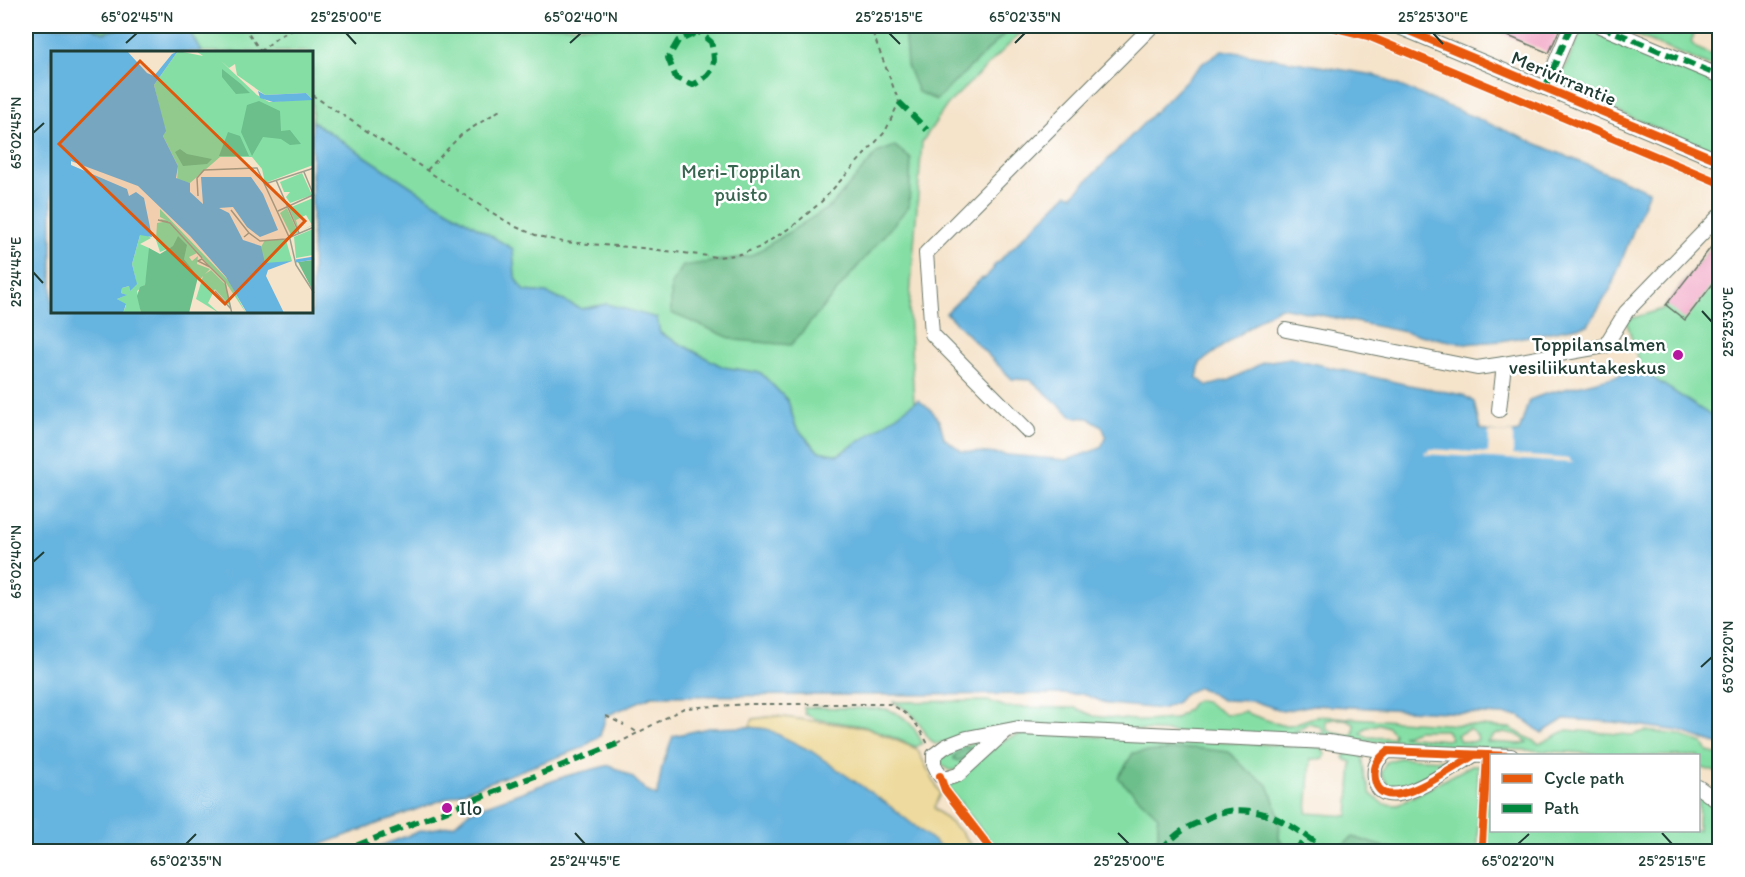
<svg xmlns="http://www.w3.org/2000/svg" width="1745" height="877" viewBox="0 0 1745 877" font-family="Itim,sans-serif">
	<rect width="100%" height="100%" fill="#fff"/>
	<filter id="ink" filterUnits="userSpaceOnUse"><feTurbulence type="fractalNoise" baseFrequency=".0167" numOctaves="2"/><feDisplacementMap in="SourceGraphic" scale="12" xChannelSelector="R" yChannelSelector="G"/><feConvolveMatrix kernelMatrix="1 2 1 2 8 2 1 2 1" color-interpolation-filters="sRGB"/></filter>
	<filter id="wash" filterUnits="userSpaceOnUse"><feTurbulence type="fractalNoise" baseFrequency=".008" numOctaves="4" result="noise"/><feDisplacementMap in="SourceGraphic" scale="24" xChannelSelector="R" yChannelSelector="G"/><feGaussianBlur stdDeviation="1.35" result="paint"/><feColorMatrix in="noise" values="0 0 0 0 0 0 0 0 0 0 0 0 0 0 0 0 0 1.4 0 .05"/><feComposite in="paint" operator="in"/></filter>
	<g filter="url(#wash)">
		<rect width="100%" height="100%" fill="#f5e3ca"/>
		<g fill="#85dfa5" stroke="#528e6c" stroke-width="1.5" fill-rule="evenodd">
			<path d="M186,26H1028L947,105L922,142L909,311L914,403L868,436L838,455L818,451L796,427L788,401L761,373L723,367L607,304L582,309L546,293L524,291L515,276L427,197L312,121V52H202Z"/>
			<path d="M1583,26L1719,84V154L1570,92L1566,86L1563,73Z"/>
			<path d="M1614,26H1697L1691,42L1696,48L1719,58V70Z"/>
			<path d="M1719,237V463L1641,370L1626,320L1663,309Z"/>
			<path d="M1199,700L1205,701L1226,715L1244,712L1281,725H1291L1317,716L1510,728L1539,744L1567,730L1632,735L1646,731L1679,735L1703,743L1708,752L1719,755V773L1699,767L1698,756H1642L1038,725L935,744C927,739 925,731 920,724C913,713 904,707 892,702L988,701L1006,707L1076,708L1094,716L1144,721L1175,719L1187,710L1193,702ZM1334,719H1345L1354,723V733L1347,736L1327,730L1325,721ZM1309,723L1319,726L1325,732L1320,734L1295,731ZM1379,724L1388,727L1394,733L1393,738L1367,737L1361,733L1365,728ZM1469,729L1477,735L1478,740L1472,742L1460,741L1457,735ZM1417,730H1446L1451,738L1447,740L1402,736ZM1504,732C1513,734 1521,735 1527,742L1520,744L1487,742L1495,735Z"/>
			<path d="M804,707L886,709C905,715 914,725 922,743L916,747L868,727L816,719L805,714Z"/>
			<path d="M1025,733L1321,747L1325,754L1324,759H1311L1307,813L1348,816L1352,762L1346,760L1344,757L1348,752H1358L1362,754L1365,777L1371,794L1383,804L1398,805L1472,765H1478V851H1271L1169,826L1158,851H998L948,787L949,783L1006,739Z"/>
			<path d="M996,736L955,770H949L941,764L940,758L945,751Z"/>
			<path d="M1399,758L1446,760L1448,763L1410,785L1394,789L1388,785L1381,773L1386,762Z"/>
			<path d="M1491,763L1492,830H1698L1699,795L1719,811V851L1629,852L1618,850L1614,852H1485L1484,837L1487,772V766Z"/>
		</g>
		<g fill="#6cbe8a" stroke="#467e5f" stroke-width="1.5">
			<path d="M89,26H129L104,33Z"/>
			<path d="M904,26H1013L936,100L918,92L907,65Z"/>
			<path d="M895,146L911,159L909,206L791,345L735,340L671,313V284L683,266L751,256L831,206L877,153Z"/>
			<path d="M967,747L972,750L969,756L958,761L954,759V756Z"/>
			<path d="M1195,748L1229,752L1248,771L1268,785L1280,818L1279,839L1287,847L1302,851H1142L1158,838V816L1118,778L1133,753Z"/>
			<path d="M1353,837L1397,851H1335Z"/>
		</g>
		<path fill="#eeda9e" stroke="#868c69" stroke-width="1.5" d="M776,716L866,728L917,749L940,793L934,808L962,833L976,851H946L886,803L767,729L749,727L753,719Z"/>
		<g fill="#66b4e0" stroke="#42788a" stroke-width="1.5">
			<path d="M26,26H89L104,33L129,26H186L202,52H52V312H312V121L427,197L513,249L515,276L524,291L546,293L582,309L607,304L657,318L660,333L723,367L761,373L788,401L796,427L818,451L838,455L868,436L918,400C936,412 940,418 944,438L962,451L1067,460L1101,448L1106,436L1102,426L1089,418L1073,417L1031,380L1012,379L946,313L982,278L984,279L994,268L993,267L1067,194L1073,195L1204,62L1222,50L1374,75L1649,191L1610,290L1588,325L1501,341L1464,344L1281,307L1266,315L1200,363L1197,378L1208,386L1230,380L1264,362L1290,358L1404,384L1463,395L1474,402L1480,429C1492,433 1507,435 1519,432L1529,400L1545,394L1641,370L1719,421V745L1680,731L1612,722L1564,719L1542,733L1519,716L1313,705L1283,711L1253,701L1222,700L1199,687L1185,693L1177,702L1162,709L1108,704L1083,694L652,696L606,716L600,736L582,748L304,851H26Z"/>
			<path d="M749,727L767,729L811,751L886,803L946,851H367L420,831L454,825L470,811L566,776L610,765L632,777L648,792L657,796L662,766L673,736L708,728Z"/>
		</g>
		<path fill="#f5e3ca" d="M1489,432L1513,433V455L1570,459V461L1574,463L1425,454V451L1429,452L1430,449L1488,453Z"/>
		<g id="blocks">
			<g fill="#f2a5c4">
				<path d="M1484,26H1561L1549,53Z"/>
				<path d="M1719,237V276L1685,320L1666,305Z"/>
			</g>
		</g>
	</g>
	<g filter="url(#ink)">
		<use href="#blocks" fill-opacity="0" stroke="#6a7768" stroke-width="1.5"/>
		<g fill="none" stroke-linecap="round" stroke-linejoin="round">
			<g stroke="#6a7768" stroke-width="16">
				<g id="minor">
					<path d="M1397,26L1720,161"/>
					<path d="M1600,26L1720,76"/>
					<path d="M1545,88L1571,26"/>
					<path d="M1286,330L1477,368L1504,364"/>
					<path d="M1499,410L1504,364L1605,346L1626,312L1720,215"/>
					<path d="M1028,431L932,334L926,253L1152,26"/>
					<path d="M1006,731L958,775L948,778L940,776L934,764V755L946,746L967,738L1019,728L1328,742L1388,751"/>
					<path d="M1474,755C1455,766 1382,821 1375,779C1373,765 1378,759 1388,751L1511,756"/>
					<path d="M1698,787L1720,803"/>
				</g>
			</g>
			<g stroke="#6a7768" stroke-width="2" stroke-dasharray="4.5 4.5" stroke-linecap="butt">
				<path d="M244,26L261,52"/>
				<path d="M260,52L279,36L301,26"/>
				<path d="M312,95L481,206L516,227L538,236L563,242L642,248L716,257L737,255L758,248L793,226L821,202L885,132L899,102L870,26"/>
				<path d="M427,170L461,135L500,110"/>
				<path d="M606,716L624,725"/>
				<path d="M632,729L638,733"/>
				<path d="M617,744L684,708L749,704H890C912,715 917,724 928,744"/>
				<path d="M947,792L993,852"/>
			</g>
			<use href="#minor" stroke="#fff" stroke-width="14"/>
			<g stroke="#00873e" stroke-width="6" stroke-dasharray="12 6" stroke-linecap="butt">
				<path d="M692,26L711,42C717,66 715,73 693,85L676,78L668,58L678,41L698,32L702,26"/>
				<path d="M1600,26L1720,76"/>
				<path d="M1545,88L1571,26"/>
				<path d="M899,102L927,130"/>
				<path d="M340,852L617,744"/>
				<path d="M1162,852C1169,838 1187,826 1202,821C1210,817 1220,812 1228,811C1272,806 1295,830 1330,852"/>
				<path d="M1294,852L1307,837"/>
			</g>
			<g stroke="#fff" stroke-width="11">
				<g id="cycleway">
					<path d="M1328,26L1368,36L1720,183"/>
					<path d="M1397,26L1720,161"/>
					<path d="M1474,755C1455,766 1382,821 1375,779C1373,765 1378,759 1388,751L1511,756"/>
					<path d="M940,776L945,790L993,852"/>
					<path d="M1484,852L1482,845L1487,755"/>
				</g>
			</g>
			<use href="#cycleway" stroke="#e8590c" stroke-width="8"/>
		</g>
	</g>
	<path fill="none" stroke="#1f3d34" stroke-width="2" d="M346,33L356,44M889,33L900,44M1433,33L1443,44M126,43L137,33M570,43L581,33M1015,43L1025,33M33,133L44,123M33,272L43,283M1702,311L1712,322M33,562L44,552M1701,667L1712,657M575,833L585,844M1118,833L1129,844M1662,833L1672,844M186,844L196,834M1518,844L1529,834"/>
	<g fill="#b5179e" stroke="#fff" stroke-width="2">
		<circle cx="1678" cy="355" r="6"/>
		<circle cx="447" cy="808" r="6"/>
	</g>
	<g text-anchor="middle" stroke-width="5" stroke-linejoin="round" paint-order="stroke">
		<g font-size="20" fill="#1f3d34" stroke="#fff">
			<text transform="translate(1564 78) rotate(23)" y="7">Merivirrantie</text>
		</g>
		<g font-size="20" fill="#386650" stroke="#fff">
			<text x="741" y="178">Meri-Toppilan<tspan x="741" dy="23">puisto</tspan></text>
		</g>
		<g font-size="20" fill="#1f3d34" stroke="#fff" text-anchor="end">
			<text x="1666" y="351">Toppilansalmen<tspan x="1666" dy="23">vesiliikuntakeskus</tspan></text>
			<text x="459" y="815" text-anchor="start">Ilo</text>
		</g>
	</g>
	<g transform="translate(51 51)">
		<rect width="262" height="262" fill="#f5e3ca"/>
		<path d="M127,0L152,5L145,0H262V114L214,132L211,118L201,106H169L139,132L126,130L127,115L112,85L114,80L103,34ZM170,10L178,17L184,13L186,24L214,44L255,42L261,48L218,51L206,44ZM251,122L261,144L239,152L235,146L239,141H233L229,131ZM262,147V174L252,179L261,174L255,164L245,169L248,180L238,157ZM236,157L247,182L240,184L229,162ZM109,158L178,230L195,262L175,232L119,173L146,202L138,206L141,210L147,205L146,213L159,218L154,223L160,219L175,234L179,255L164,238L157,252L168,262L145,248L152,225L148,230L124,195L109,201L105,189L106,172L112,171L109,168L115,169L109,166ZM262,178V204L245,207L243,186ZM93,182L100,187L89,193L98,197L99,205L94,234L86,240L90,262H72L75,254L66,248L75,244L70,242L71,237L78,235L79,240L85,230L81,213L89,184ZM214,189H235L241,210L211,217L207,201Z" fill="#85dfa5" fill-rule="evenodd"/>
		<path d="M171,18L190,33L199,42L185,43L171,26ZM208,50L229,60L230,80L239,79L250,93L239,94L230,88L212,86L201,105L190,81L196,54ZM177,81L189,85L198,105H168ZM129,98L136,103L161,108L156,113L132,115L124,101ZM127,185L136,194L133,208L147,226L138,262H90L86,245L89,236L94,234L98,197L109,203L122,195ZM262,209V240L247,211Z" fill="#6cbe8a"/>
		<path d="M0,0H76L96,22L103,25L121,3L127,0L103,34L115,80L112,85L127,115L125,127L139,132V141L152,153L150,126H200L212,143L227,179L209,186L196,176L182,156L168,157L178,162L192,189L210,195L214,212L241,210L217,219L215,225L233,262H196L175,226L139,185L87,135L20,110V114L76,138L78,145L85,141L93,147L101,186L89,184L81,213L86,233L79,240L78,235L71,237L70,242L76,244L66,248L75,253L72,262H0ZM207,40L214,44L255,42L262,49L222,51L209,47Z" fill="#66b4e0"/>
		<path fill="none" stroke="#66b4e0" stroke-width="3" d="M245,210L263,207"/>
		<path fill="none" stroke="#9fa18e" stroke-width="1.5" d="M253,121L263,145M225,129L248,182M214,133L263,117M147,145L146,127L153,119L206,117L239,188L245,214L263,242M180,159L198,182M227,160L262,144M117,171L107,169L119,172L151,207M193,186L198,182L209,190L235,188L263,176M159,216L147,210L151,208L174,231L181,263M164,240L180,258"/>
		<path fill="#de580e" fill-opacity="0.15" stroke="#de580e" stroke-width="3" d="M89,10L254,170L174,253L8,93Z"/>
		<rect width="262" height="262" fill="none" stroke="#1f3d34" stroke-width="3"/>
	</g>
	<rect width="1745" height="877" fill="none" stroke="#fff" stroke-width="66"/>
	<rect x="1490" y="754" width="210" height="78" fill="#ffffff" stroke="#a5b1ae" stroke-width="1.5"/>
	<rect x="1502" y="774" width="30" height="9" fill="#e8590c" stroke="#a5b1ae" stroke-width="1.5"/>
	<text x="1544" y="784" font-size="18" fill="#1f3d34">Cycle path</text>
	<rect x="1502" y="804" width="30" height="9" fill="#00873e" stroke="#a5b1ae" stroke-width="1.5"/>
	<text x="1544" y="814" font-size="18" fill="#1f3d34">Path</text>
	<rect x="33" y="33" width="1679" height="811" fill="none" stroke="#1f3d34" stroke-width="2"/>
	<g font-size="15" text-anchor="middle" fill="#1f3d34">
		<text x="137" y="22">65°02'45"N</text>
		<text x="346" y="22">25°25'00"E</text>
		<text x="581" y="22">65°02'40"N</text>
		<text x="889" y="22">25°25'15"E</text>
		<text x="1025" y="22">65°02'35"N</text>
		<text x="1433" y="22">25°25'30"E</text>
		<text transform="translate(16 133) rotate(-90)" y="5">65°02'45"N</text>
		<text transform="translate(16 272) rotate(-90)" y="5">25°24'45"E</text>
		<text transform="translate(1728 322) rotate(-90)" y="5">25°25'30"E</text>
		<text transform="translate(16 562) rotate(-90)" y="5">65°02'40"N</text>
		<text transform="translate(1728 657) rotate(-90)" y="5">65°02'20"N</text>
		<text x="186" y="866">65°02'35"N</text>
		<text x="585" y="866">25°24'45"E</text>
		<text x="1129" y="866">25°25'00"E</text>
		<text x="1518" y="866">65°02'20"N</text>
		<text x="1672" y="866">25°25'15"E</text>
	</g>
</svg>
